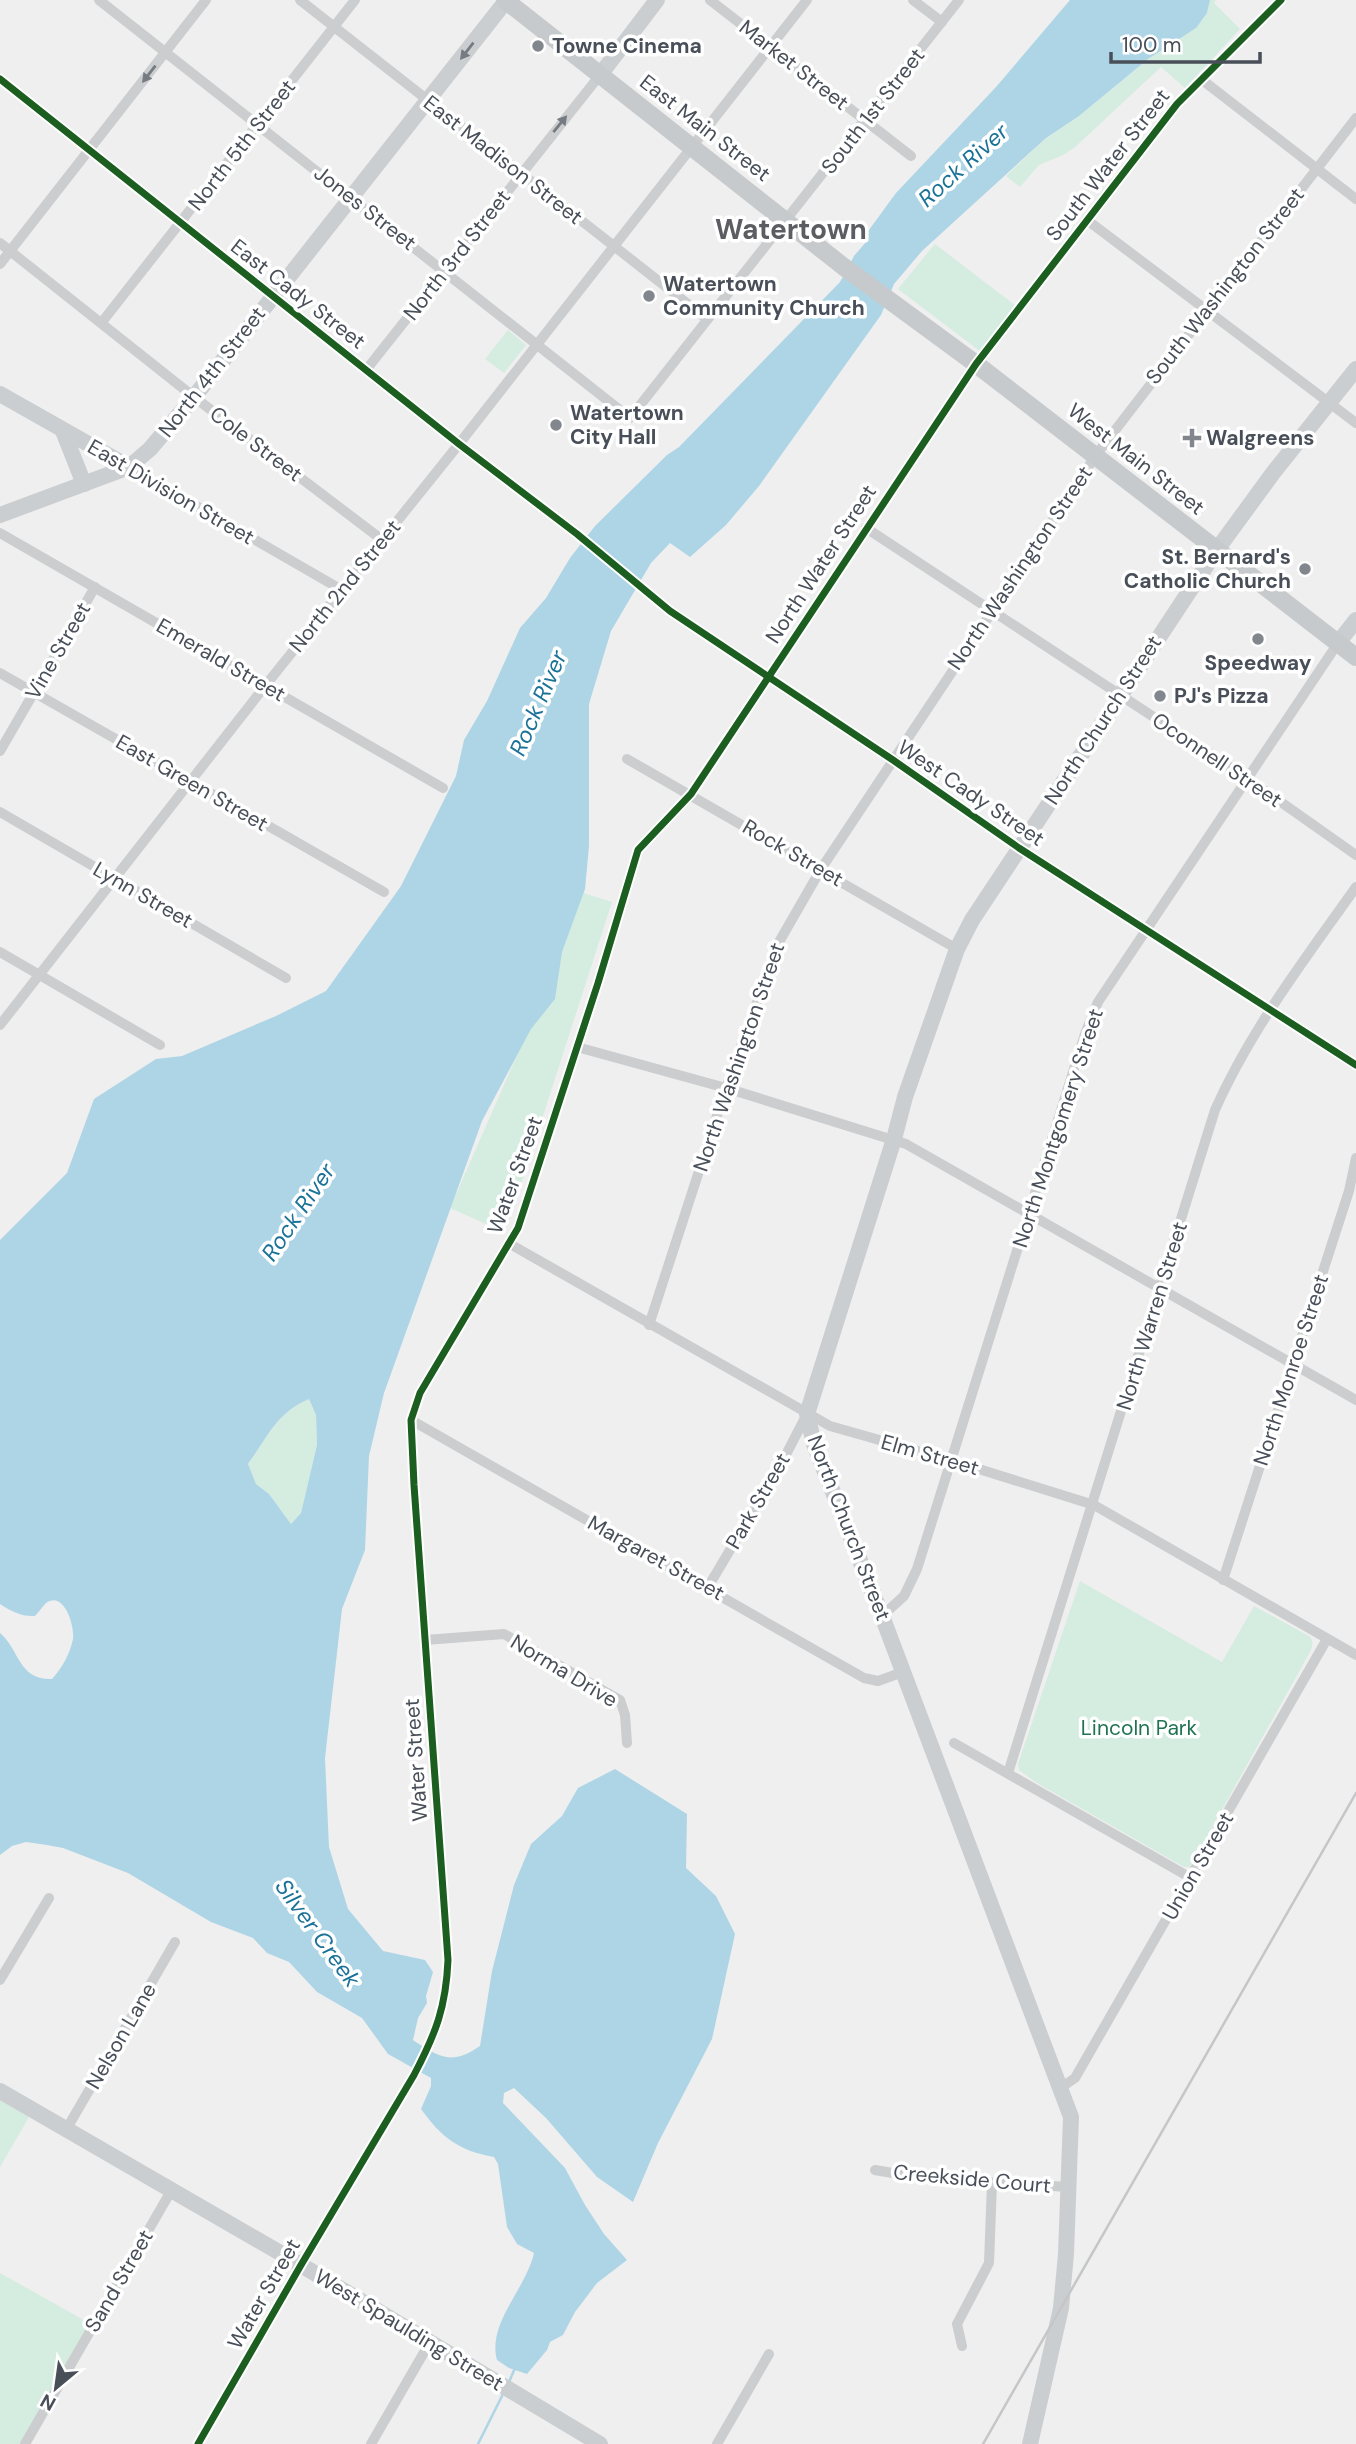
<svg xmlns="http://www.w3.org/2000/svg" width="1356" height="2444" viewBox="0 0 1356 2444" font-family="'DM Sans',sans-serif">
	<rect width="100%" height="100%" fill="#efefef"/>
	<g fill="#d5ece0">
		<path d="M1210,0H1216L1214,3L1240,29L1185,88L1161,67L1074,148L1063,155L1039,165L1020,187L1006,176L1046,138L1079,116L1148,59L1195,28L1207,13Z"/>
		<path d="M935,244L1016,306L981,352L898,289Z"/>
		<path d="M508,330L526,345L504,373L485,359Z"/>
		<path d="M583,893L612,902L509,1221L504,1228H495L450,1208L529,1028Z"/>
		<path d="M309,1399L316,1415L317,1445L301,1513L291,1524L269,1494L256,1484L248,1465C268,1437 276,1413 309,1399Z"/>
		<path d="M1080,1581L1222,1662L1254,1606L1309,1636C1314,1642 1313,1645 1310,1652L1190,1867H1184L1037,1783L1019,1770L1018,1764Z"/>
		<path d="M0,2100L29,2117L0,2167Z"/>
		<path d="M0,2273L89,2323L20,2444H0Z"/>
	</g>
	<path fill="#aed5e6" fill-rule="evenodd" d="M1070,0H1210L1207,13L1196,28L1148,59L1079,116L1046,138L922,251L894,284L881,315L759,486L726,525L690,557L670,543L651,563L611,631L589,704V846L585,889L562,952L555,999L531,1029L482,1121L384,1393L369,1456L365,1550L342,1609L325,1758L329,1847L348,1909L383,1951L425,1960L433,1972L426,1996L427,2003L418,2018L413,2040C439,2057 451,2066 480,2046L492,1971L514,1885L531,1844L562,1816L578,1788L615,1769L687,1814L686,1868L716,1896L735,1934L712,2039L658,2143L633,2202L597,2177L546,2118L514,2088L504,2093L503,2103L565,2168L585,2205L604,2234L627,2260L597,2283L575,2312L563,2335L550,2342L547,2350L527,2374L509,2368L497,2360C487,2323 526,2289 534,2253L517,2244L507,2227L498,2164L494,2157C459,2151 441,2137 421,2109L431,2086V2078L388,2054L362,2018L317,1992L289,1962L267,1953L253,1938L211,1922L128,1873L63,1848L47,1845L26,1842L12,1846L0,1855V1633C20,1650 18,1680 52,1679C62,1668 70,1654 73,1639C75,1626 64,1590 46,1603C42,1607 39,1612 35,1616C22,1617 11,1611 0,1604V1240L67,1173L94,1099L156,1059L182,1056L276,1016L326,991L401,886L456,776L464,740L487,701L520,628L546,598L570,558L595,526L667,455L679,447L840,282L854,256L866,242V234L896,193L996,87ZM309,1399L316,1415L317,1445L301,1513L291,1524L269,1494L256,1484L248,1464C268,1437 276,1413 309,1399Z"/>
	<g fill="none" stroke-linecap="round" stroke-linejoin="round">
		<g stroke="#aed5e6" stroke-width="2.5">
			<path d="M509,2382L515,2368"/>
			<path d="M478,2444L503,2394"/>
		</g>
		<g stroke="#cbcdcf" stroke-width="10">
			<path d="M99,0L630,418L959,0"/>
			<path d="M300,0L707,319"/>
			<path d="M710,0L911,156"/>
			<path d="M913,0L942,22"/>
			<path d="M0,79L459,444L577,534L670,611L893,760L1019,848L1356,1065"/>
			<path d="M1201,79L1356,199"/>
			<path d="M1087,220L1356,423"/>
			<path d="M0,243L194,397L381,539"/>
			<path d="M0,264L206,0"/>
			<path d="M102,322L355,0"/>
			<path d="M366,370L600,75"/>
			<path d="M129,467L342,590"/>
			<path d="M866,528L1248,779L1356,855"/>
			<path d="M0,533L443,788"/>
			<path d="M0,673L384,892"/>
			<path d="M0,751L95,587"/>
			<path d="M627,759L957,949"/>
			<path d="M0,812L286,978"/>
			<path d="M0,952L160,1045"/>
			<path d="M0,1025L265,686L459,444L807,0"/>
			<path d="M577,1047L726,1088L906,1144L1356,1400"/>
			<path d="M510,1244L830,1426L950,1460L1094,1505L1356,1655"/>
			<path d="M649,1325L726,1088L779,942L821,869L1096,455L1356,118"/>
			<path d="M411,1420L864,1678L878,1681L903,1672"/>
			<path d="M1223,1580L1349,1191L1356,1158"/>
			<path d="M708,1587L780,1466L807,1414"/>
			<path d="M882,1616L904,1596L917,1569L1085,1034L1098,1002L1338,643"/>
			<path d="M425,1640L504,1634L620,1700L625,1715L627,1743"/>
			<path d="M954,1743L1191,1878"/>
			<path d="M1008,1773L1215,1110C1251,1029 1305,959 1356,887"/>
			<path d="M0,1980L49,1898"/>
			<path d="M1062,2087L1075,2078L1327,1639"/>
			<path d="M66,2130L175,1942"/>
			<path d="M875,2170L921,2178L1068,2187"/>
			<path d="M962,2346L957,2324L989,2263L992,2183"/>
			<path d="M25,2444L171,2191"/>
			<path d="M198,2444L301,2265L414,2075C436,2033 446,2007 448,1960L414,1485L411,1420L420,1393L518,1228L598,983L638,850L691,794L976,364L1177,104L1281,0"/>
			<path d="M371,2444L430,2342"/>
			<path d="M717,2444L769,2354"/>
		</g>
		<g stroke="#cbced0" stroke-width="16">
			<path d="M600,75L657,0"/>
			<path d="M0,394L129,467"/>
			<path d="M63,431L84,484"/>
			<path d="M0,515L129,467L150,449L194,397L506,1"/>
			<path d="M1338,643L1356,620"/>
			<path d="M0,2091L301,2265L600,2444"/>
			<path d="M1030,2444L1061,2308L1066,2254L1071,2117L882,1616L814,1444L807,1414L894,1139L905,1097L957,949L972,920L1216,551L1273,473L1356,369"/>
		</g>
		<path stroke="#c7cacc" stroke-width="18" d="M505,0L844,267L976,364L1356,657"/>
		<path stroke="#c5c6c8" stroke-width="2.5" d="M983,2444L1356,1793"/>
		<g stroke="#fff" stroke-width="11">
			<g id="cycleway">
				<path d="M0,79L459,444L577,534L670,611L893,760L1019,848L1356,1065"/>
				<path d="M198,2444L301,2265L414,2075C436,2033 446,2007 448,1960L414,1485L411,1420L420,1393L518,1228L598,983L638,850L691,794L976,364L1177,104L1281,0"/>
			</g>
		</g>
		<use href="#cycleway" stroke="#1b5e20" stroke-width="7"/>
	</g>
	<defs><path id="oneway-solid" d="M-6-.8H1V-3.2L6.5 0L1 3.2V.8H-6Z" transform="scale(1.75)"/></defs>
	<use fill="#767b83" href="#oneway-solid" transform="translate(467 51) rotate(128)"/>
	<g fill="#767b82">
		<use href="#oneway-solid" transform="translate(149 74) rotate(128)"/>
		<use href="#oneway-solid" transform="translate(560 124) rotate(-51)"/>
	</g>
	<g fill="#82878e" stroke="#fff" stroke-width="2.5">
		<circle cx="538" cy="46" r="7"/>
		<circle cx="649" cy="296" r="7"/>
		<circle cx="556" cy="425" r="7"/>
		<path d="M1188.5 427.5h7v7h7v7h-7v7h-7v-7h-7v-7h7z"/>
		<circle cx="1305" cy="569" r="7"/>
		<circle cx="1258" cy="639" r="7"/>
		<circle cx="1160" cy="696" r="7"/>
	</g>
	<g text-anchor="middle" stroke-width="7" stroke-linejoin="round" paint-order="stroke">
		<g font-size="21" font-weight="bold" fill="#484f59" stroke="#fff" text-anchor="start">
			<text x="552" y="53">Towne Cinema</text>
			<text x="663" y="291">Watertown<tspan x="663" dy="24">Community Church</tspan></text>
			<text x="570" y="420">Watertown<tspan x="570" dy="24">City Hall</tspan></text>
			<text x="1206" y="445">Walgreens</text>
			<text x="1291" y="564" text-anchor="end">St. Bernard's<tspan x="1291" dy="24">Catholic Church</tspan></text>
			<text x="1258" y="670" text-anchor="middle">Speedway</text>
			<text x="1174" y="703">PJ's Pizza</text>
		</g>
		<g font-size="21" fill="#484f59" stroke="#fff">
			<text transform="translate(794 65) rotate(38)" y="7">Market Street</text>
			<text transform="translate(873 111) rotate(-52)" y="7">South 1st Street</text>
			<text transform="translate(705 128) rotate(38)" y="7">East Main Street</text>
			<text transform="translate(242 145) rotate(-52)" y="7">North 5th Street</text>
			<text transform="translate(503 160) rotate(38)" y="7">East Madison Street</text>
			<text transform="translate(1108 165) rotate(-52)" y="7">South Water Street</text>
			<text transform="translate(365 208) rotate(38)" y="7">Jones Street</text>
			<text transform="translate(457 255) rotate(-52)" y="7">North 3rd Street</text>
			<text transform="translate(1225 286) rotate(-52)" y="7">South Washington Street</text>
			<text transform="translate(298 294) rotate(38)" y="7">East Cady Street</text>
			<text transform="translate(212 372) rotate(-52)" y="7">North 4th Street</text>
			<text transform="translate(256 444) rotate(37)" y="7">Cole Street</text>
			<text transform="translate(1136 459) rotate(38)" y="7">West Main Street</text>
			<text transform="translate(171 492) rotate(30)" y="7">East Division Street</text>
			<text transform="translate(821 564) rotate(-57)" y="7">North Water Street</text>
			<text transform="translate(1020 568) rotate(-56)" y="7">North Washington Street</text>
			<text transform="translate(345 586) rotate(-51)" y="7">North 2nd Street</text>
			<text transform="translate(58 651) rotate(-60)" y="7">Vine Street</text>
			<text transform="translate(221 660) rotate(30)" y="7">Emerald Street</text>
			<text transform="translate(1103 720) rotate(-57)" y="7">North Church Street</text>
			<text transform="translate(1217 760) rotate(34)" y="7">Oconnell Street</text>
			<text transform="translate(192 783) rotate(30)" y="7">East Green Street</text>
			<text transform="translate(971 793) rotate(34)" y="7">West Cady Street</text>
			<text transform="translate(793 853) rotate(30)" y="7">Rock Street</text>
			<text transform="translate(143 895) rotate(30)" y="7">Lynn Street</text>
			<text transform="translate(739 1057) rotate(-71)" y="7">North Washington Street</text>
			<text transform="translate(1058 1128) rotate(-72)" y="7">North Montgomery Street</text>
			<text transform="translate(515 1175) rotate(-70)" y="7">Water Street</text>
			<text transform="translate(1152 1316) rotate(-73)" y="7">North Warren Street</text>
			<text transform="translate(1291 1370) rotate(-72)" y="7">North Monroe Street</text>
			<text transform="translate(930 1455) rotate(16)" y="7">Elm Street</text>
			<text transform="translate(758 1501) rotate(-60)" y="7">Park Street</text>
			<text transform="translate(849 1528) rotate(69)" y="7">North Church Street</text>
			<text transform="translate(656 1558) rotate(29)" y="7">Margaret Street</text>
			<text transform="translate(564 1671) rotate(31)" y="7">Norma Drive</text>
			<text transform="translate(416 1760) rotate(-94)" y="7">Water Street</text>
			<text transform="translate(1198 1866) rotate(-60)" y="7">Union Street</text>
			<text transform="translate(121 2036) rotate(-60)" y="7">Nelson Lane</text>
			<text transform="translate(972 2179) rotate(5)" y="7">Creekside Court</text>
			<text transform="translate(119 2281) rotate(-60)" y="7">Sand Street</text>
			<text transform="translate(264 2294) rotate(-60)" y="7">Water Street</text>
			<text transform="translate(409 2330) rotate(31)" y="7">West Spaulding Street</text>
		</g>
		<g font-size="21" fill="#207351" stroke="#fff">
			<text x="1139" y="1735">Lincoln Park</text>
		</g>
		<g font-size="23" font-style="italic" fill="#1b7299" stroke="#fff">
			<text transform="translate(963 165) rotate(-42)" y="8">Rock River</text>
			<text transform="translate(538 703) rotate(-67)" y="8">Rock River</text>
			<text transform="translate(298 1212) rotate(-56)" y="8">Rock River</text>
			<text transform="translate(318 1933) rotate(54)" y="8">Silver Creek</text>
		</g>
		<g font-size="28" font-weight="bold" fill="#5b5d62" stroke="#fff">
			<text x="791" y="239">Watertown</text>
		</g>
	</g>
	<g transform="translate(56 2388) rotate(209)" stroke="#ffffff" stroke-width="5" paint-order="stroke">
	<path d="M0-5L12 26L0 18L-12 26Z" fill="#484f59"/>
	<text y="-10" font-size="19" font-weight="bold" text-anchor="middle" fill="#484f59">N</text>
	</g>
	<path d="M1111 52v10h149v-10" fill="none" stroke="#484f59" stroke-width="3.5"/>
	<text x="1122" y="52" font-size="21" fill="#484f59" stroke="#ffffff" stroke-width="5" paint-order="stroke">100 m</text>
</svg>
